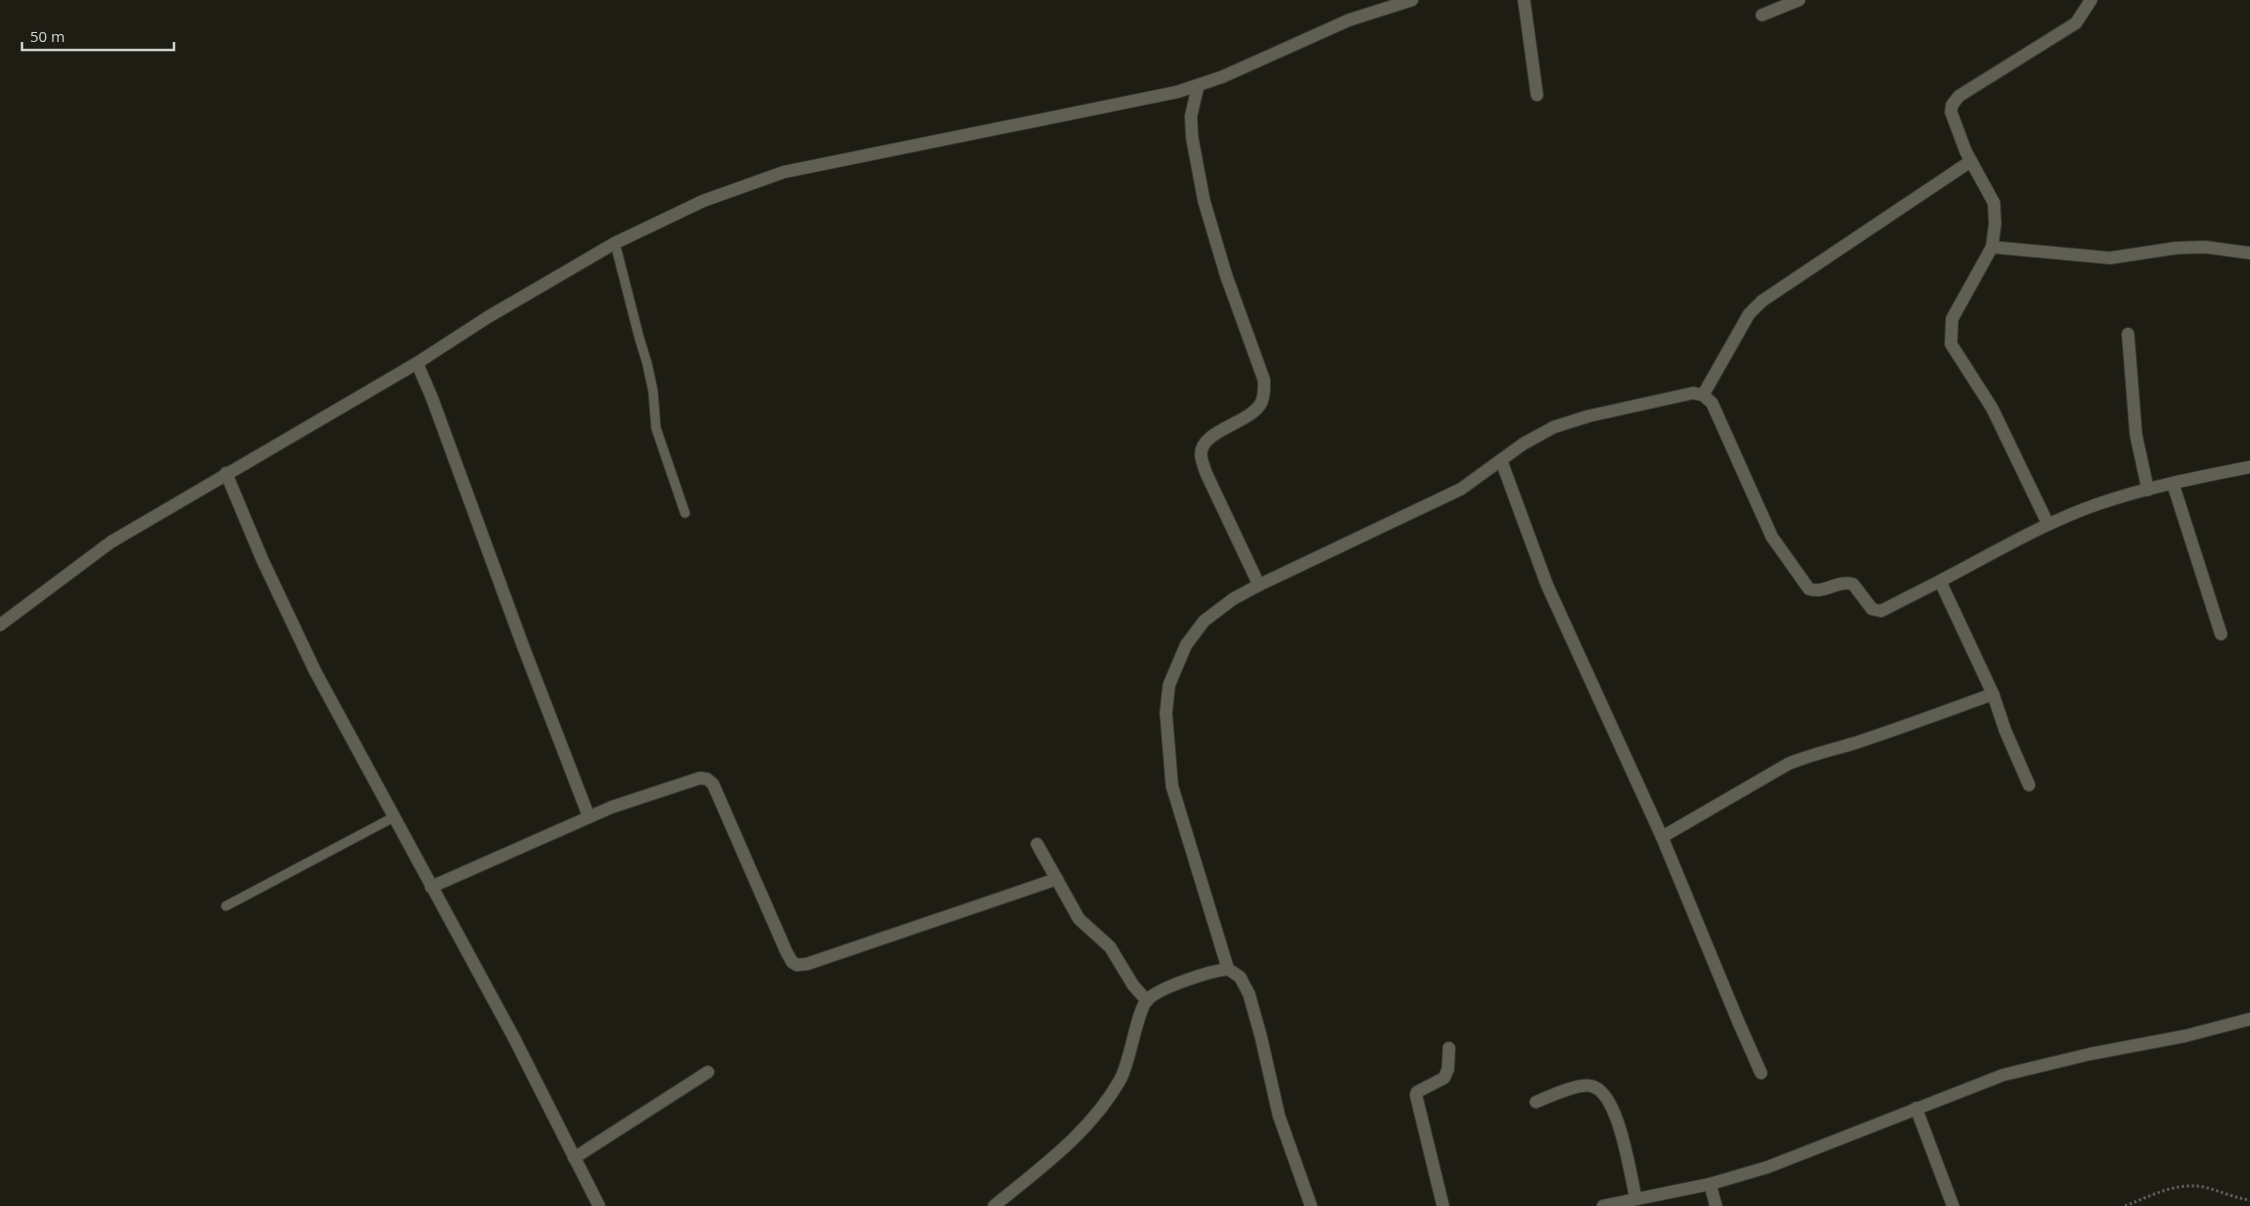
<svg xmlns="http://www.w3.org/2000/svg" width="2250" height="1206" viewBox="0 0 2250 1206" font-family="'Open Sans',sans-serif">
	<rect width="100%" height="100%" fill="#1d1d14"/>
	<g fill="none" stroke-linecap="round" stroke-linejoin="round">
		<g stroke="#393833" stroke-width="11">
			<g id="service">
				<path d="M615,243L639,337L647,363L653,391L656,428L685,513"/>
				<path d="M226,906L394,817"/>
			</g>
		</g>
		<g stroke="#393833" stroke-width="14">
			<g id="minor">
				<path d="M1524,0L1537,95"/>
				<path d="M1762,15L1799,0"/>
				<path d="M1198,86L1191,116L1192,137L1204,201L1226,275L1264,380C1264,388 1265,395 1261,403C1251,423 1201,430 1201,454C1201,460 1204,467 1206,473L1259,585"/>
				<path d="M1992,247L2110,258L2176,248L2205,247L2250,253"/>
				<path d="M2128,334L2136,435L2148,490"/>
				<path d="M417,363L432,398L523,646L589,817"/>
				<path d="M1703,395L1749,314L1762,301L1971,161"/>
				<path d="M1501,460L1547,585L1662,837L1738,1021L1761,1073"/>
				<path d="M226,473L262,559L315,671L513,1036L599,1206"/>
				<path d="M2173,484L2221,634"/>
				<path d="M2048,524L1992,408L1951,344L1952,319L1992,247L1995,224L1994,203L1966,152L1951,112L1952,105L1959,96L2076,23L2091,0"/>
				<path d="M0,625L111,542L417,363L488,317L615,243L703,201L784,172L1177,92L1222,77L1349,20L1412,0"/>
				<path d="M2029,785L2005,730L1993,694L1940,581C1992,554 2043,523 2098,504C2147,487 2199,477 2250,467"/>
				<path d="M1662,837L1788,764C1812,754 1837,749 1861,741C1906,726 1949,710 1993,694"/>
				<path d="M1037,844L1079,919L1110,947L1133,985L1147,1001"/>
				<path d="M431,887L612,807L700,778L707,779L713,784L786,951L792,962L797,965L807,964L1057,879"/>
				<path d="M1228,969L1172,786L1166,713L1169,685L1186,645L1204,621L1233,599L1259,585L1461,489L1523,444L1554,427L1589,416L1693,393L1703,395L1712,403L1772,537L1809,589C1826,594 1835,580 1853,584L1872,609L1881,611L1940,581"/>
				<path d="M1536,1102C1548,1097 1578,1083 1591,1086C1619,1091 1630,1174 1636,1199"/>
				<path d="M1916,1108L1953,1206"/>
				<path d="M574,1158L708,1072"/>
				<path d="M1710,1184L1716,1206"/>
				<path d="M994,1206C1040,1168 1090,1133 1120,1080C1131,1060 1136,1013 1147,1000C1160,987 1210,971 1228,969L1240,977L1249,994L1261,1037L1279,1116L1311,1206"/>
				<path d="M1443,1206L1416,1095L1417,1092L1444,1078L1448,1069L1449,1048"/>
				<path d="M1603,1206L1710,1184L1768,1167L2003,1075L2090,1054L2185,1036L2250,1019"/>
			</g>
		</g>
		<path stroke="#5c5c54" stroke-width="3" stroke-dasharray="2.5 2.5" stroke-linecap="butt" d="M2125,1206C2151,1196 2179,1180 2208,1188C2222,1192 2235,1198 2250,1200"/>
		<use href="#service" stroke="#5f5f54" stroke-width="9"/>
		<use href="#minor" stroke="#5f5f54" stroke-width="12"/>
	</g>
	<path d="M22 42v8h152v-8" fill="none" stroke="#d4d4ce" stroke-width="2.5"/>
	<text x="30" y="42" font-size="15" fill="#d4d4ce" stroke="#1d1d14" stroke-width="4" paint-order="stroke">50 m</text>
</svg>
